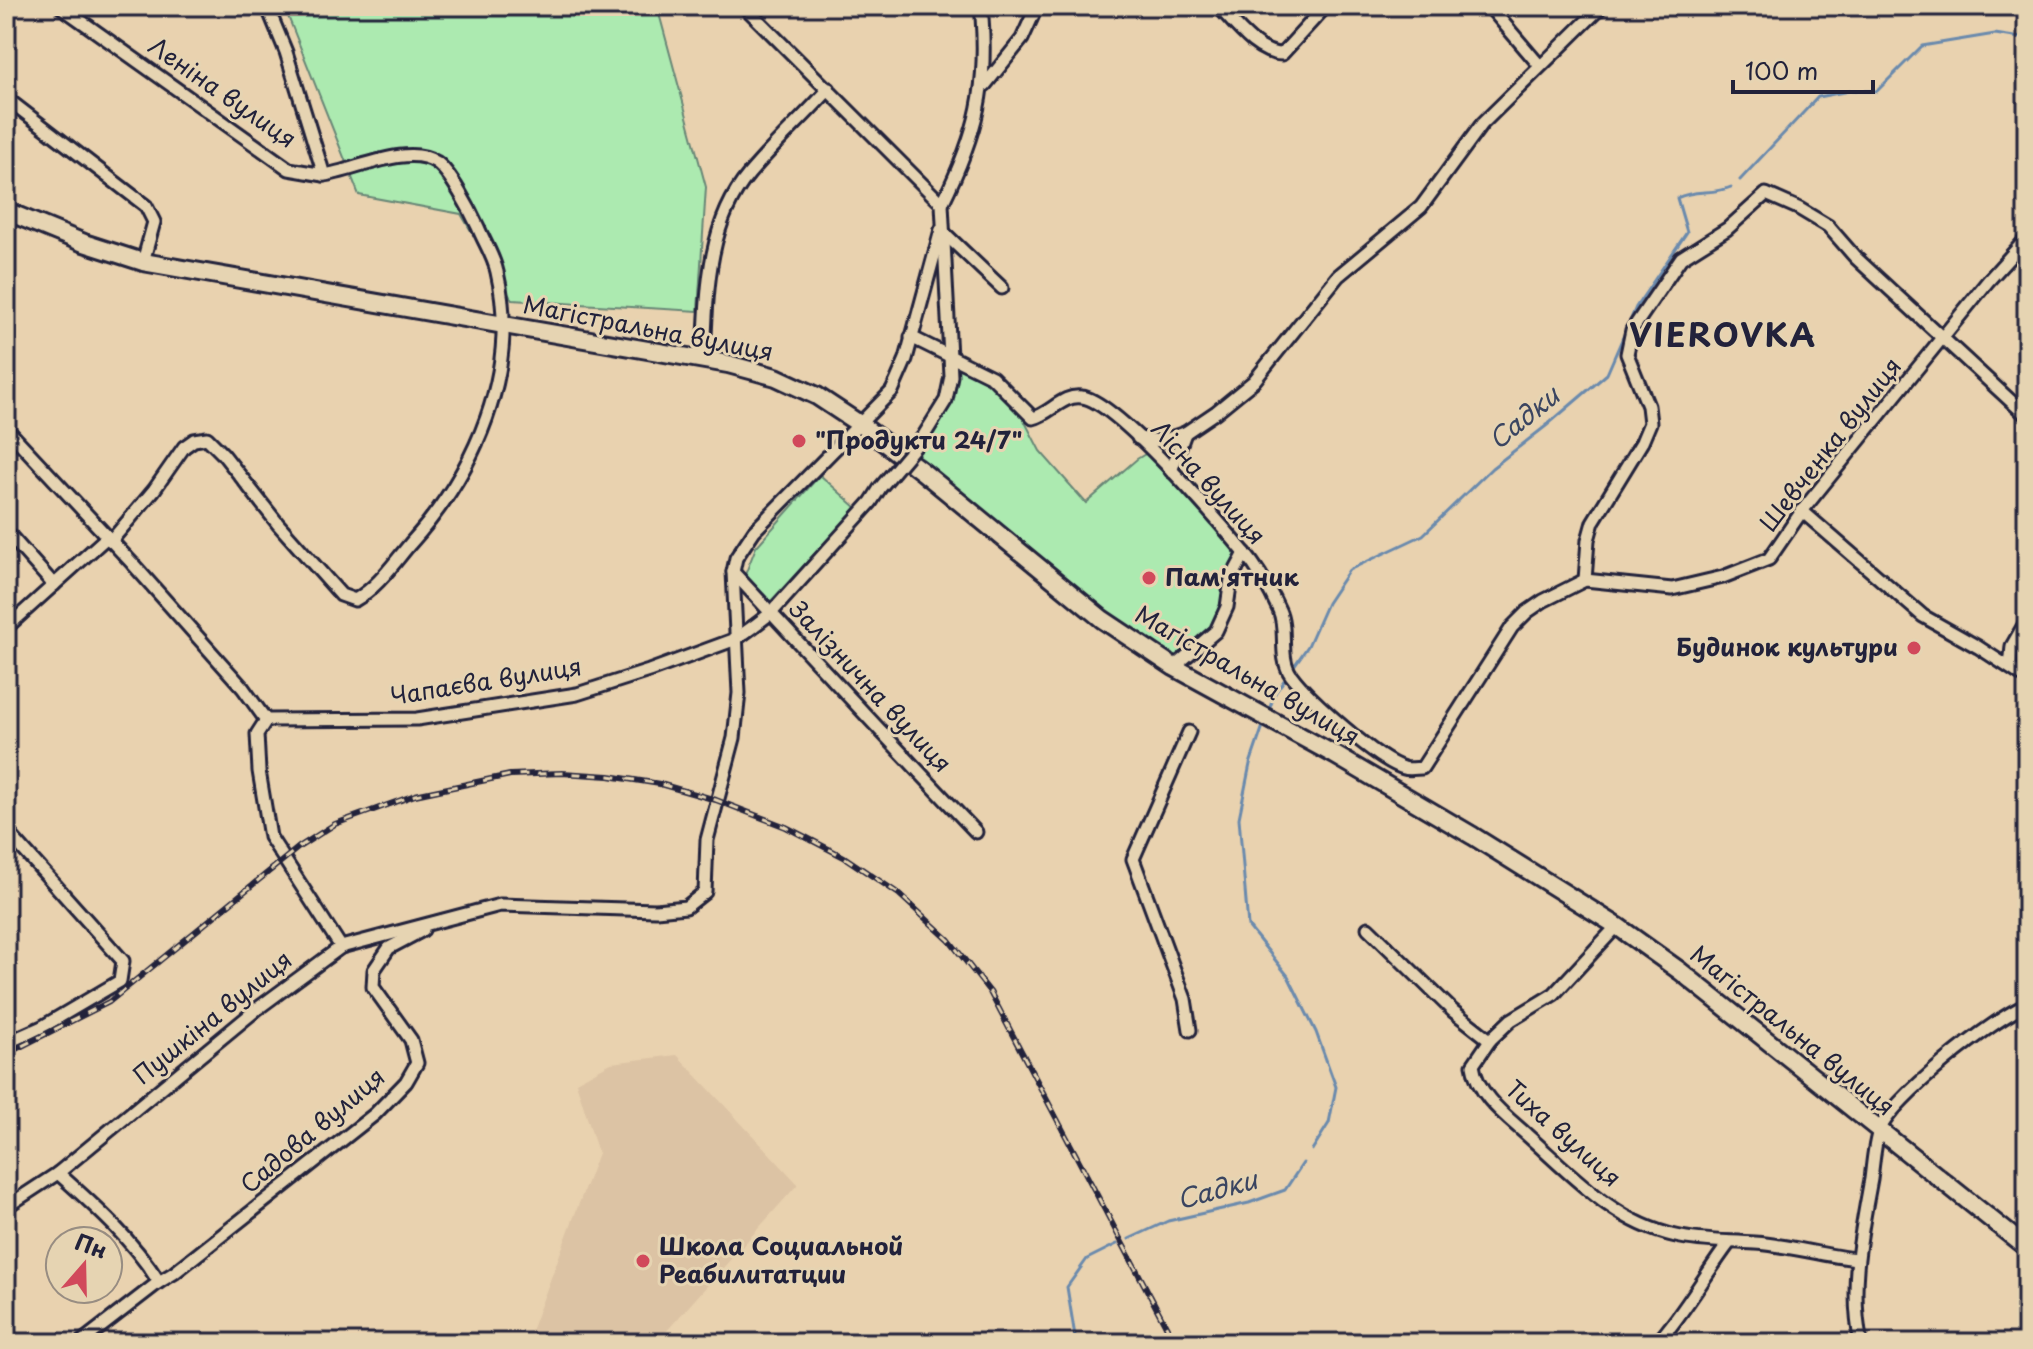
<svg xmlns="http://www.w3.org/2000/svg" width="2033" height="1349" viewBox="0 0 2033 1349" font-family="'Playpen Sans',sans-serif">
	<rect width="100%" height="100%" fill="#e9d2af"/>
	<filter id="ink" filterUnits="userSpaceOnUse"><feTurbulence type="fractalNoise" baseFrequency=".0125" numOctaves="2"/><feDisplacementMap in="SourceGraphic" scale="16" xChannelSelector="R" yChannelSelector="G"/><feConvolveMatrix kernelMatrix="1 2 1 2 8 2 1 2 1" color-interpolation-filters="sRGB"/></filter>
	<g filter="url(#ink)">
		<path fill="#dcc3a4" d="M677,1055L798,1184L656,1343H532L528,1339L598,1153L576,1082L611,1063Z"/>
		<g fill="#aceab0" stroke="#678676" stroke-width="2">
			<path d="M284,6H657L706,187L698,311L512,300L461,214L359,195Z"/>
			<path d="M957,367L988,382L1023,418L1040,451L1086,503L1137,459L1147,453L1237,551L1240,557L1214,627L1174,659L1106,612L917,456C938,430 956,400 957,367Z"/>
			<path d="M820,475L857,508L770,602L745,575L756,547Z"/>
		</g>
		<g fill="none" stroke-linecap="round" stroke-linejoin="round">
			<g stroke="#6b8aad" stroke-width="3">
				<path d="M1740,180L1818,97L1849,91H1877L1922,46L1995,34L2027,39"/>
				<path d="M1294,666L1308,646L1327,603L1349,570L1423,535L1492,468L1546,426L1607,374L1636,307L1687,232L1677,198C1695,189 1713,195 1731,187"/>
				<path d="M1269,710L1275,693L1285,679"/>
				<path d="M1263,726L1250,764L1239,818L1248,926L1288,976L1316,1032L1336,1087L1329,1123L1312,1150"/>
				<path d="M1129,1239L1168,1221L1249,1203L1285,1190L1303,1163"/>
				<path d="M1078,1343L1075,1336L1067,1287L1087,1259L1117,1244"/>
			</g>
			<g stroke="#22223b" stroke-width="17">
				<g id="street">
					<path d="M60,6L289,169L324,175"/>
					<path d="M744,6L942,204L951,376L946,400L923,437"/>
					<path d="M1218,6C1235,24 1257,54 1282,54L1326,6"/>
					<path d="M1489,6L1540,66"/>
					<path d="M985,85L1022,39L1037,6"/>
					<path d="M6,98L146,206L154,222L143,262"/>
					<path d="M942,204C977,133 989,86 981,6"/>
					<path d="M941,230L1002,288"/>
					<path d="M911,337L992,377L1033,418C1050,414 1063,394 1082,397C1116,401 1219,522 1244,552C1258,569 1270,590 1279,610C1288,629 1278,657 1291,675C1308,698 1378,761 1404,768C1409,770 1417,768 1422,768L1512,627L1527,612L1543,601L1585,580L1672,589L1723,577L1769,559L1802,511L1988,281L2027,238"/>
					<path d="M704,360C707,297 706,225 749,174C774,144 803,118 829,89"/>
					<path d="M6,428L132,563L243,688L266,720L417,719L577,694L649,671L736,639L754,626L771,613L871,502L880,488"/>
					<path d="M1185,433L1216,412L1254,381L1338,276L1421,207L1482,124L1602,6"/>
					<path d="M1138,438L1161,441L1185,433L1171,471"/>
					<path d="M1802,511L1923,616L1978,647L2027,679"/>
					<path d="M6,531L54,585"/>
					<path d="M111,541L154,490L184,447L194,440L207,438L223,454L278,524L341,595L355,600C378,587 393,564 410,544C475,472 520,371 497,272C494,257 484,242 478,227C471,212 450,171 436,162C408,143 355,171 324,175L286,52L267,6"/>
					<path d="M733,572C814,659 894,746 976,832"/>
					<path d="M1585,580L1588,540L1593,522L1642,442L1650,423L1648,406L1627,354L1632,330L1681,258L1727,229L1766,194L1798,208L1828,226L1855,257L2027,416"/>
					<path d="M6,628L107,537"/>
					<path d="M1174,667L1216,631L1227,607L1231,579L1245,553"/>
					<path d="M2010,667L2012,646L2027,620"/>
					<path d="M266,720L257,734L259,771L270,837L341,947"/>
					<path d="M1189,732L1133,859L1185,999L1190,1030"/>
					<path d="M6,830L123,961L120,981L42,1027L6,1043"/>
					<path d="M1617,926L1554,994L1511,1020L1490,1040L1473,1065C1477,1095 1506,1116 1527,1135C1572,1175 1615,1223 1676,1236C1702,1242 1729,1241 1755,1243C1789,1245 1823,1256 1857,1259"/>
					<path d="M1368,928L1453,1011L1490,1040"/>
					<path d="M58,1173C96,1207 132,1239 159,1282"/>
					<path d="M6,1207L58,1173L257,1009L341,947L500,905L656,910L686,907L705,892L707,840L734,738L739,693L733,572L736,558L754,531L892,391L906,359L941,230"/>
					<path d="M80,1343L159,1282L174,1273L375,1114L406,1082L417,1063L411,1040L373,987L374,970L389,948L423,930"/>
					<path d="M1657,1343C1685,1312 1704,1276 1729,1243"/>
					<path d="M1861,1343C1849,1287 1861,1234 1871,1179C1873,1164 1874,1145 1879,1131C1892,1098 1994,1018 2027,1005"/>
				</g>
			</g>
			<g stroke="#22223b" stroke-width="22">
				<path id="secondary" d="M6,211L84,243L143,262L728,364L776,377L817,396L861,425L923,472L1102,619L1174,667L1335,755L1473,836L1617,926L1680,971L2027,1248"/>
			</g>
			<use href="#street" stroke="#e6d4b2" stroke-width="11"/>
			<use href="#secondary" stroke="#e6d4b2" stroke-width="16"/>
			<g stroke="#22223b" stroke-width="6">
				<path id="rail" d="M6,1054L109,1002L299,847L335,824L415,795L510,775L562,773L609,776L660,784L716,800L786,827L844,857L899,894L949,940L990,992L1175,1343"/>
			</g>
			<use href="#rail" stroke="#e6d4b2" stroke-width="3" stroke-dasharray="9" stroke-linecap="butt"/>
			<g stroke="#22223b" stroke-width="17" stroke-linecap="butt">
				<path id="street-bridge" d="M880,488L923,437"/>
			</g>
			<use href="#street-bridge" stroke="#e6d4b2" stroke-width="11"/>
		</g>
	</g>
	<g fill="#d1495b" stroke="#e6d4b2" stroke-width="3">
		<circle cx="799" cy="441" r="8"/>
		<circle cx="1149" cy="578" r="8"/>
		<circle cx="1914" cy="648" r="8"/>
		<circle cx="643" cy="1261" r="8"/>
	</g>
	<g text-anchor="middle" stroke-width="6" stroke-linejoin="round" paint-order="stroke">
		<g font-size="24" fill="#22223b" stroke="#e6d4b2">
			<text transform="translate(222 93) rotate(35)" y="8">Леніна вулиця</text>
			<text transform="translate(648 329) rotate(11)" y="8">Магістральна вулиця</text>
			<text transform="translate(1831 445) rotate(-52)" y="8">Шевченка вулиця</text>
			<text transform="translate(1208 483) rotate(48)" y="8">Лісна вулиця</text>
			<text transform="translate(1247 676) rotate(30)" y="8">Магістральна вулиця</text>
			<text transform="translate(486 682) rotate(-9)" y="8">Чапаєва вулиця</text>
			<text transform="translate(870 687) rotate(47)" y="8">Залізнична вулиця</text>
			<text transform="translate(213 1018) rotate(-39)" y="8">Пушкіна вулиця</text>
			<text transform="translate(1792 1031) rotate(39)" y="8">Магістральна вулиця</text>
			<text transform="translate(313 1131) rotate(-40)" y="8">Садова вулиця</text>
			<text transform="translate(1563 1134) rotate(42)" y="8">Тиха вулиця</text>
		</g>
		<g font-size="24" font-weight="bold" fill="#22223b" stroke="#e6d4b2" text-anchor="start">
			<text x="815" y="449">"Продукти 24/7"</text>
			<text x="1165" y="586">Пам'ятник</text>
			<text x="1898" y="656" text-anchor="end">Будинок культури</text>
			<text x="659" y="1255">Школа Социальной<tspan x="659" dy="28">Реабилитатции</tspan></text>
		</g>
		<g font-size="26" font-style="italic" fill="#3a4561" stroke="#e6d4b2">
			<text transform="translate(1524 418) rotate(-39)" y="9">Садки</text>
			<text transform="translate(1217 1190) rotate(-15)" y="9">Садки</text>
		</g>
		<g font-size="32" font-weight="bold" letter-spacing="2" fill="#22223b" stroke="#e6d4b2">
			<text x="1723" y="347">VIEROVKA</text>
		</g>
	</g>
	<rect width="2033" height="1349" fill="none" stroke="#e6d4b2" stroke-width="32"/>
	<rect x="16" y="16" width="2001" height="1317" fill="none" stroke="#22223b" stroke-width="3" filter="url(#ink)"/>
	<g transform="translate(84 1265) rotate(20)"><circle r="38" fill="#e6d4b2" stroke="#988d82" stroke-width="2"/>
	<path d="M0-6L14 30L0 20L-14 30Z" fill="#d1495b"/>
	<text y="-12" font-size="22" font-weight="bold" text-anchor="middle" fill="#22223b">Пн</text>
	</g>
	<path d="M1733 80v12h140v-12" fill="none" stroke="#22223b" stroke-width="4"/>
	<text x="1745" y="80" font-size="24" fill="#22223b" stroke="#e6d4b2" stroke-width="6" paint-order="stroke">100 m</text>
</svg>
